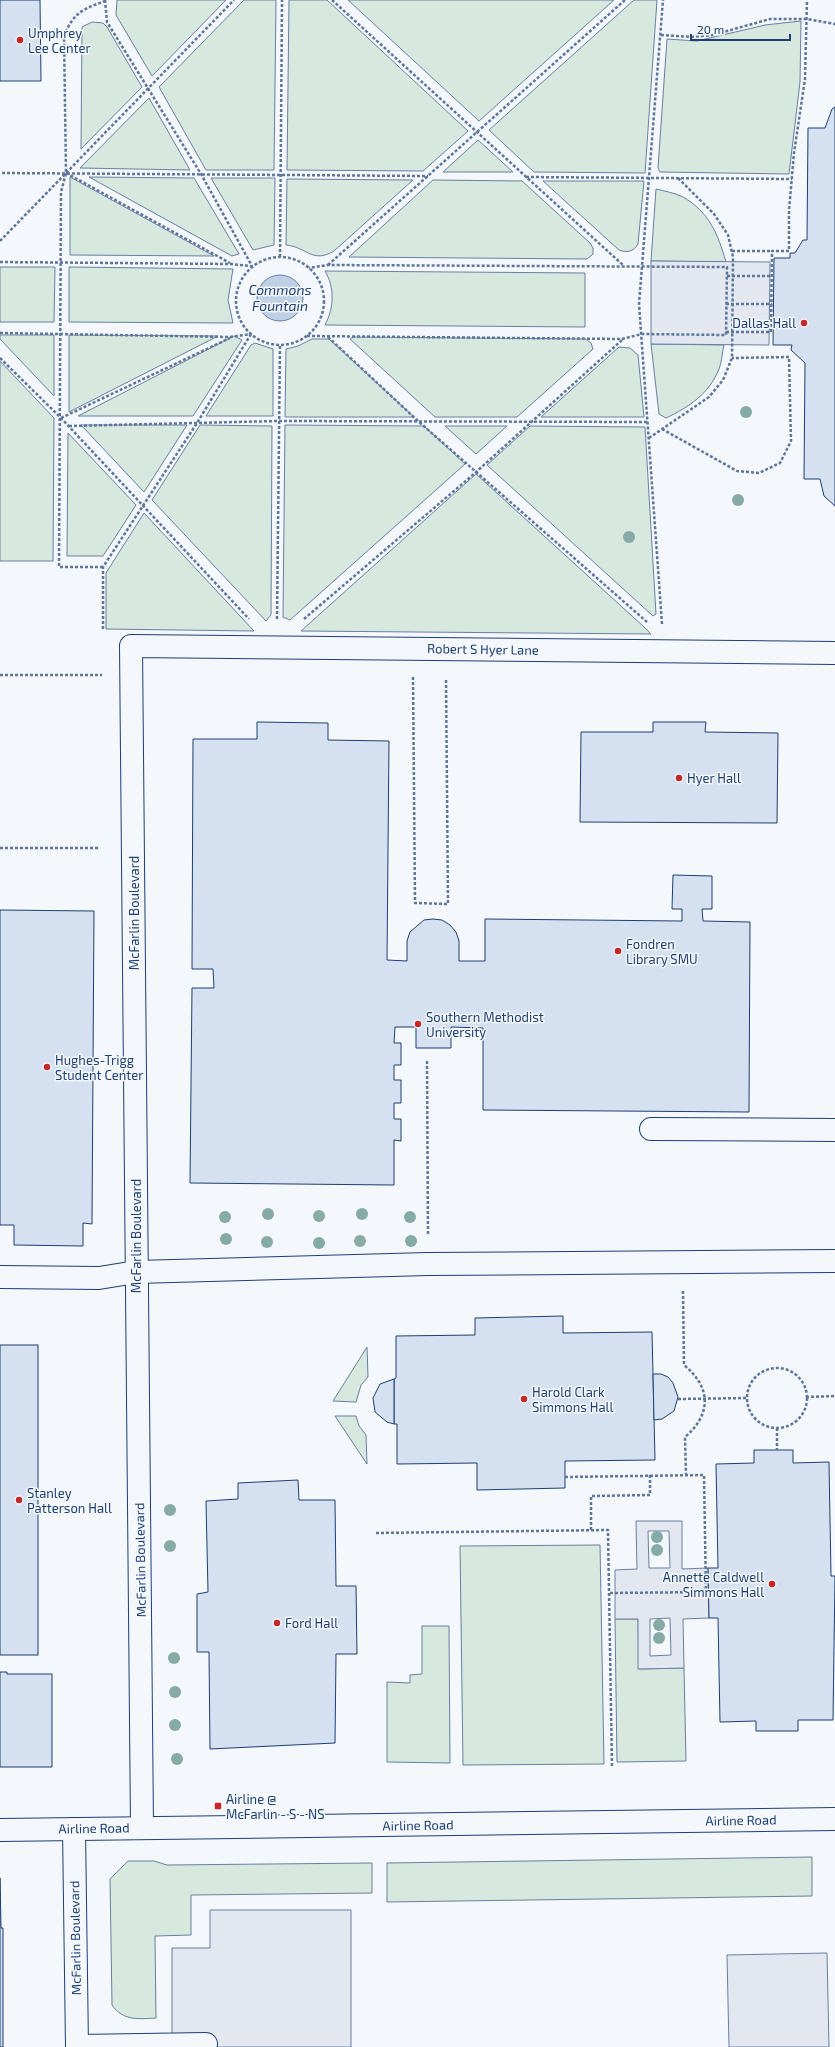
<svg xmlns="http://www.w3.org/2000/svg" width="835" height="2047" viewBox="0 0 835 2047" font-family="'Exo 2',sans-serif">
	<rect width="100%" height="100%" fill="#f4f7fb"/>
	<g fill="#d7e8df" stroke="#687fa3">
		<path d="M117,0H226L152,76L116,15Z"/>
		<path d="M244,0H276L274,170H206L159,87Z"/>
		<path d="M289,0H327L468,131L423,171L287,170Z"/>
		<path d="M348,0H614L479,121Z"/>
		<path d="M634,0H657L645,173L534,172L489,130Z"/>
		<path d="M801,21L800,82L789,174L660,172L658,168L667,39L697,41L765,25Z"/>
		<path d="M92,22L103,23L107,27L142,87L81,149L82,27Z"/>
		<path d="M149,98L190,170L80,168Z"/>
		<path d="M478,140L513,172H443Z"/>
		<path d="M70,177L214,256L70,255Z"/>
		<path d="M89,177L194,178L239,254L232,256Z"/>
		<path d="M211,178H275L274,245L253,250Z"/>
		<path d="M287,179L413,180L334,251C312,264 307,247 286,245Z"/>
		<path d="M433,180L522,181L590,243L593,248V254L587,259L349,257Z"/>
		<path d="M543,181H644L638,244C633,252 627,253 619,250Z"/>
		<path d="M656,189C664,191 675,193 683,197C709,212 718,234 726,262L651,261Z"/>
		<path d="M0,267H55L54,322H0Z"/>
		<path d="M69,267L233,269L228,300L233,323L69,322Z"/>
		<path d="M325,271L585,273V327L325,325C334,308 335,288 325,271Z"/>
		<path d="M0,335H54V396L0,339Z"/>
		<path d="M69,335L218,336L69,412Z"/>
		<path d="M234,336L242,340L193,416H78Z"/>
		<path d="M353,337L586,339L591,343L593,349L517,417H435L350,339Z"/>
		<path d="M312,339H329L414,417H285L286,349L298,346Z"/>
		<path d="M255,343L273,349V416H206L251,345Z"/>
		<path d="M651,344L724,345C722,352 722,362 719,369C709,394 689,407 666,418L659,414Z"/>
		<path d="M619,347L630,348L638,355L644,417H541Z"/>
		<path d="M0,361L54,418L53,561H0Z"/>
		<path d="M81,425H187L144,492Z"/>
		<path d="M200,425L272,426L271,615L266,621L152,500Z"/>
		<path d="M285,425L424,426L465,464L290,620L283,617Z"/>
		<path d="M445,426H507L476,454Z"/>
		<path d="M530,426L645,427L656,614L653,616L487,465Z"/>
		<path d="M68,433L136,505L103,556H67Z"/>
		<path d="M476,474L643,626L651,634L301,631Z"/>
		<path d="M144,513L254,631L106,629V573Z"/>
		<path d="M367,1347L368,1377L361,1385L356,1402L333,1401Z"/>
		<path d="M335,1416H356L359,1426L366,1435L367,1464Z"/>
		<path d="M600,1545L604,1764L463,1765L460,1546Z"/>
		<path d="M615,1619H638L639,1669L684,1668L686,1761L617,1762Z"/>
		<path d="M422,1626H449L450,1763L387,1762V1682L410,1683V1675L422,1674Z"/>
		<path d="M812,1857V1896L387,1902V1863Z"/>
		<path d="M128,1861H154L167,1865L372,1863V1893L191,1895V1935L155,1936L156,2018C138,2019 123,2021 112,2005L110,1879Z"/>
	</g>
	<g fill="#e3e8f0" stroke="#687fa3" fill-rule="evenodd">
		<path d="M651,261L770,262L769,345L651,344Z"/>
		<path d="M636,1521H682V1569L708,1568L709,1618L683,1619L684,1668L638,1669V1619H615V1570L637,1569ZM648,1531H669L670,1568H649ZM670,1618L671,1655L650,1656V1619Z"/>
		<path d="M210,1910H351V2047H172V1948H210Z"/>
		<path d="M827,1953L829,2047H729L727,1955Z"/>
	</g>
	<circle fill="#bed0e5" stroke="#687fa3" cx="280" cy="298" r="23"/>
	<g fill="#d5e0f0" stroke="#1d3f73">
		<path d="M0,0H40L41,81H0Z"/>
		<path d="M835,107V506L824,496L820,479H804L805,363L791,350L792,345H773L774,258H790V253H795L803,240H807L808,128H825L832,109Z"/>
		<path d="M257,722L328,723V740L389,741L387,960L407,961V941L410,932L424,920L433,919L442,920L450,925L456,932L459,941V961H485V919L682,921V909H672L673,875L712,876V909H702L703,921L750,922L749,1112L483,1110V1028L451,1027V1048H416V1027H395L394,1043H401V1065H394V1080H401V1103H394V1119H401V1141L394,1140V1185L190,1183L192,988H214L213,969H192L193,739H257Z"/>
		<path d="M653,722H706L705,732L778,733L777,823L580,822L581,732H653Z"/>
		<path d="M0,910L94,911L92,1224L83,1223V1246L14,1245V1225H0Z"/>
		<path d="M563,1316V1333L652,1332L655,1460L565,1461V1488L477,1490V1463L397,1464V1424H394V1379L396,1378V1336L475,1335V1318Z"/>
		<rect x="0" y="1345" width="38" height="310"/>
		<path d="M653,1374H661L668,1377L673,1383L678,1397L674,1411L662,1419L654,1420Z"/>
		<path d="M394,1379V1424L387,1422L375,1412L373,1398L380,1384Z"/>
		<path d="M754,1450H793V1463L829,1462L831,1576H835L833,1720H798V1731H756V1721L720,1722L718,1618H709L708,1568H718L716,1464L754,1463Z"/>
		<path d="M298,1480L299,1500H335L336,1586H356L357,1654H336L335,1743L210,1749L209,1652H197V1594L208,1592L206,1501L238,1499V1483Z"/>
		<path d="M0,1672H7V1674H52V1767H0Z"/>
		<path d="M0,1878L1,1928H3V2047H0Z"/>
	</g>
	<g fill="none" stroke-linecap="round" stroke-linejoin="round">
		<g stroke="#1d3f73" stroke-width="24">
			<g id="minor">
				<path d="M651,1129L835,1130"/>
				<path d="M0,1277L99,1278L136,1272L428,1264L835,1261"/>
				<path d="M142,1827L131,646L835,653"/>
				<path d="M74,1829L77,2047"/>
				<path d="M0,1830L835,1819"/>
				<path d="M77,2046L206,2044"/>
			</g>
		</g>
		<g stroke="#5e769c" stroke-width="2.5" stroke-dasharray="3 2" stroke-linecap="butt">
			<path d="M105,0L107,22L201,174L252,266"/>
			<path d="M332,0L624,266"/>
			<path d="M661,35L692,37L713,35L770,19H807L835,24"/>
			<path d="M2,173L428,176"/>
			<path d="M66,173L230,263"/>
			<path d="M526,177L792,179"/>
			<path d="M0,241L234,0"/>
			<path d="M732,251H772"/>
			<path d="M280,257L282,0"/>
			<circle cx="280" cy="301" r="44"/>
			<path d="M0,262L231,264L251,266"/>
			<path d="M328,265L625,0"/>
			<path d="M727,276H772"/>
			<path d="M726,304H772"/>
			<path d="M726,332H771L772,251H789V210L794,153L805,79L807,0"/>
			<path d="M0,333L230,337L251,334"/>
			<path d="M307,336L622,339L642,334L726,335L727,267L328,265L309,268"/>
			<path d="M328,337L418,421L647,622"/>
			<path d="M0,358L61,418L249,619"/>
			<path d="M61,418L230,338"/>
			<path d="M69,426L278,421L648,422"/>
			<path d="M662,429L737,471L759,473L780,463L791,441L789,357L732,358"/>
			<path d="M649,438L709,397L723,380L732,358L733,257L728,235L714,214L678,178"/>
			<path d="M103,567H59L61,192L66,173L64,35C75,12 81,10 105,1"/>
			<path d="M277,619L280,344"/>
			<path d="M304,619L475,473L622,340"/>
			<path d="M662,624L639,304L663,0"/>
			<path d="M103,629V567L197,423L251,334"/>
			<path d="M0,675H102"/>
			<path d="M413,677L415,903L448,904L446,678"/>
			<path d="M0,848H99"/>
			<path d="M427,1061L428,1236"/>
			<path d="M683,1291L684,1365C711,1387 712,1414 685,1437L686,1474"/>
			<circle cx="777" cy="1398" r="30"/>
			<path d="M806,1397L835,1396"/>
			<path d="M678,1399L747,1398"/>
			<path d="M777,1428V1450"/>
			<path d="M565,1477L704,1475L706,1592"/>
			<path d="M591,1530V1496L650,1495V1475"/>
			<path d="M376,1533L608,1530L612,1768"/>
			<path d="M610,1593L708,1592"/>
		</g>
		<use href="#minor" stroke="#f4f7fb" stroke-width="22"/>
	</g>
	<g fill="#86aba6">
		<circle cx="746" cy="412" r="6"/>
		<circle cx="738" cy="500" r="6"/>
		<circle cx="629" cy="537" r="6"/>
		<circle cx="268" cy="1214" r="6"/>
		<circle cx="362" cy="1214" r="6"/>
		<circle cx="319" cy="1216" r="6"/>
		<circle cx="225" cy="1217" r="6"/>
		<circle cx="410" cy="1217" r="6"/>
		<circle cx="226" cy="1239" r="6"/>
		<circle cx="360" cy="1241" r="6"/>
		<circle cx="411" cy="1241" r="6"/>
		<circle cx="267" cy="1242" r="6"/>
		<circle cx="319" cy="1243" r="6"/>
		<circle cx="170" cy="1510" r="6"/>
		<circle cx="657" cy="1537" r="6"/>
		<circle cx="170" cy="1546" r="6"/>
		<circle cx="657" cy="1550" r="6"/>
		<circle cx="659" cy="1625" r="6"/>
		<circle cx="659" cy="1638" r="6"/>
		<circle cx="174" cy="1658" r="6"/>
		<circle cx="175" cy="1692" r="6"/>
		<circle cx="175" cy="1725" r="6"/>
		<circle cx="177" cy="1759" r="6"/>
	</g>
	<g fill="#c62828" stroke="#f4f7fb" stroke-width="1.5">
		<circle cx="20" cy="40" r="4"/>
		<circle cx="804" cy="323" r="4"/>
		<circle cx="679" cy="778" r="4"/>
		<circle cx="618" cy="951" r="4"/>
		<circle cx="418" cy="1024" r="4"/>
		<circle cx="47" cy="1067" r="4"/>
		<circle cx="524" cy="1399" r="4"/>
		<circle cx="19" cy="1500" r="4"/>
		<circle cx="772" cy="1584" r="4"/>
		<circle cx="277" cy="1623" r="4"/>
		<rect x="214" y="1802" width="8" height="8" rx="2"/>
	</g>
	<g text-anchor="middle" stroke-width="3" stroke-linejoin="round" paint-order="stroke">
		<g font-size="13" fill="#1d3f73" stroke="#f4f7fb" text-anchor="start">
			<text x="28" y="38">Umphrey<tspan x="28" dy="15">Lee Center</tspan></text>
			<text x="796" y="328" text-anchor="end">Dallas Hall</text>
			<text x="687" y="783">Hyer Hall</text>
			<text x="626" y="949">Fondren<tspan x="626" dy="15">Library SMU</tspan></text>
			<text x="426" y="1022">Southern Methodist<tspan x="426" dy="15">University</tspan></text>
			<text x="55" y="1065">Hughes-Trigg<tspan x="55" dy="15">Student Center</tspan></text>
			<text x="532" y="1397">Harold Clark<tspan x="532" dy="15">Simmons Hall</tspan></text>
			<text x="27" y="1498">Stanley<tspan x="27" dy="15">Patterson Hall</tspan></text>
			<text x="764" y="1582" text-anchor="end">Annette Caldwell<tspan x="764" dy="15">Simmons Hall</tspan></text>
			<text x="285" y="1628">Ford Hall</text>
			<text x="226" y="1804">Airline @<tspan x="226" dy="15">McFarlin - S - NS</tspan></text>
		</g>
		<g font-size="13" fill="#1d3f73" stroke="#f4f7fb">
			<text transform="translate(483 649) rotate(1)" y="5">Robert S Hyer Lane</text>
			<text transform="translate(134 913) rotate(-90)" y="5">McFarlin Boulevard</text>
			<text transform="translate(136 1236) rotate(-90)" y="5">McFarlin Boulevard</text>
			<text transform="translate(140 1560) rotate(-91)" y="5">McFarlin Boulevard</text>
			<text transform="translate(741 1820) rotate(-1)" y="5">Airline Road</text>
			<text transform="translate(418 1825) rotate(-1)" y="5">Airline Road</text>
			<text transform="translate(94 1828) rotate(-1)" y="5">Airline Road</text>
			<text transform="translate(75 1938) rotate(-91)" y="5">McFarlin Boulevard</text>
		</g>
		<g font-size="14" font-style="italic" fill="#1d3f73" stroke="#f4f7fb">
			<text x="280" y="295">Commons<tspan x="280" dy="16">Fountain</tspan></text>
		</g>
	</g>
	<path d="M691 34v6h99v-6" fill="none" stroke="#1d3f73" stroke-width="2"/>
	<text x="697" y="34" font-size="12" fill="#1d3f73" stroke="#f4f7fb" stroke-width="3" paint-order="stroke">20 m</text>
</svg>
